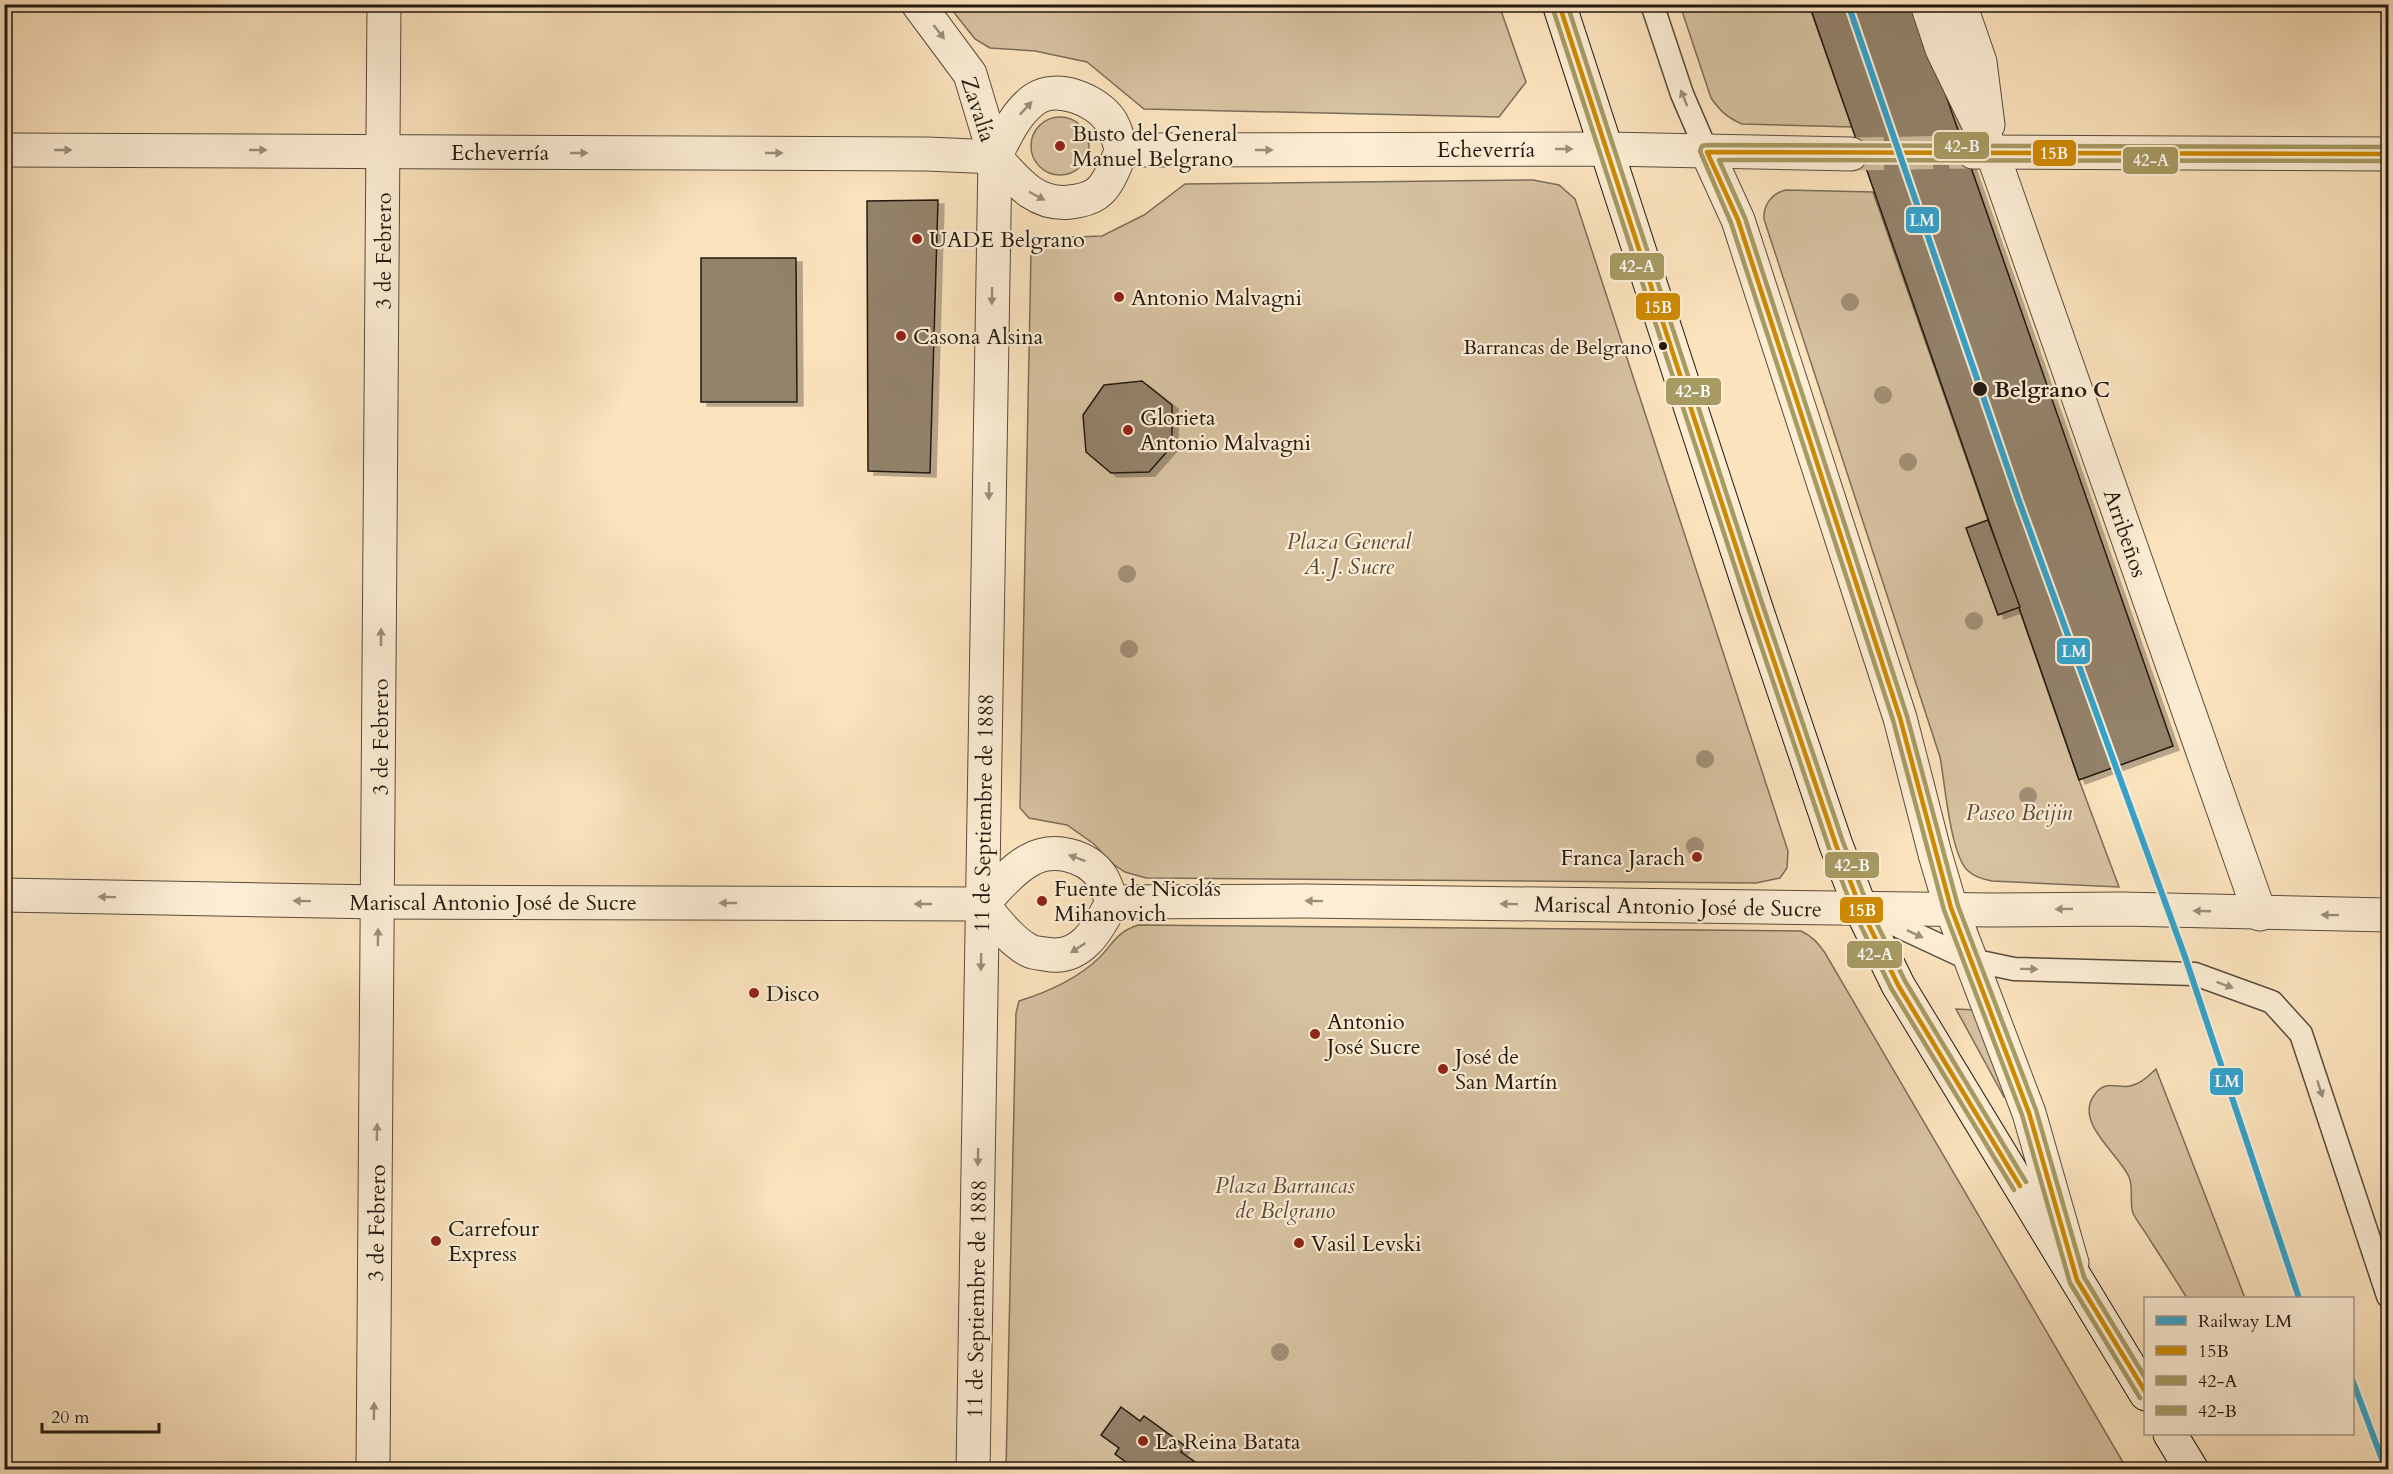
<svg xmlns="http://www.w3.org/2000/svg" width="2393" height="1474" viewBox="0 0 2393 1474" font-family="Cardo,serif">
	<defs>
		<filter id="shadow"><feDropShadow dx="6" dy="4" stdDeviation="0" flood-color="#0004"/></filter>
	</defs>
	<rect width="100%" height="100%" fill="#fbe3bd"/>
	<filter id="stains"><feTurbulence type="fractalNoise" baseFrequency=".00333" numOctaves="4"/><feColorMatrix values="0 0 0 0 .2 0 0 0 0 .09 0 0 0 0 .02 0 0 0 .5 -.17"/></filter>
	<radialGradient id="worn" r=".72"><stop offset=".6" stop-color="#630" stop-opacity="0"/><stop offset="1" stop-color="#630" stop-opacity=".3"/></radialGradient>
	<g fill="#d6c1a0" stroke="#7c6d58" stroke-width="1.5">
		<path d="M948,5H1499L1526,82L1499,117L1144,109L1087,62L1035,51L990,48L975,39Z"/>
		<path d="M1680,5H1809L1852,127L1742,124C1728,118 1720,111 1711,98Z"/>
		<circle cx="1060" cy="146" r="29"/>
		<path d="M1533,180L1559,185L1575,199L1788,851L1787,868L1780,878L1756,883L1146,878L1125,872L1113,864L1094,844L1067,825L1029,818L1020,808L1031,253L1046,238L1102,236L1144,215L1185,184Z"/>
		<path d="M1786,190L1873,192L2079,780L2119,887L1992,881C1983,879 1974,877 1967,870C1950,852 1945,783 1940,757L1764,219C1763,205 1772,193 1786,190Z"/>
		<path d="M1138,925L1801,931C1812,936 1818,943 1825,953L2127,1469L1006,1470L1016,1013L1019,1001C1048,992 1077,979 1099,958C1114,943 1115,933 1138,925Z"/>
		<path d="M1956,1009L1976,1010L2012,1093L2004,1097Z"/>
		<path d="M2156,1069L2161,1082L2245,1298H2187C2175,1279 2163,1260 2150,1240C2145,1231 2137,1222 2133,1213C2129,1202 2134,1188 2129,1177C2119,1154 2076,1124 2093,1097C2105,1078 2116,1089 2130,1086C2141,1084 2148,1076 2156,1069Z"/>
	</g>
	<g fill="#93826a" stroke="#231911" stroke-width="1.5" filter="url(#shadow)">
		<path d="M1809,4H1914L2173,746L2079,780Z"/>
		<path d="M938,200L930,473L868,471L867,201Z"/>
		<path d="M701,258H796L797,402H701Z"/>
		<path d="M1142,381L1172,405V446L1149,472L1111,473L1086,452L1083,415L1104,385Z"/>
		<path d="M1988,520L2020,607L1998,615L1966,528Z"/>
		<path d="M1121,1407L1140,1421L1144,1416L1185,1446L1181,1452L1195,1462L1190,1470H1137L1115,1454L1119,1448L1101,1435Z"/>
	</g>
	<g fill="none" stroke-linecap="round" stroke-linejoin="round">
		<path stroke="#d0bb9b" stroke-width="33" stroke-dasharray="33 16" stroke-linecap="butt" d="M1851,154L1969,152"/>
		<g stroke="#594c3c" stroke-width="25">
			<g id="lane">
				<path d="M1652,4L1682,94L1707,152"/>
				<path d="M1868,912L1971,960L2014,969L2195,974L2272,1002L2301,1034L2388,1296"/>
			</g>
		</g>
		<g stroke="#594c3c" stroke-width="35">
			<g id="street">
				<path d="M918,4L970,74L995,157L973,1470"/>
				<path d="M1927,4L1942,49L1992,152L2260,914"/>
				<path d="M1960,4L1980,62L1988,125"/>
				<path d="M4,150L927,154L995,157C1016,180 1035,206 1070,202C1079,201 1089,199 1096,194C1109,186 1115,164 1122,150C1118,141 1116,128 1110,120C1096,100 1057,84 1035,99C1016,112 1005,137 995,157"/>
				<path d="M1122,150L1607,149L1851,154"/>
				<path d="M1707,152L1738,220L1900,718L1935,854L1951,908L2029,1113L2072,1263"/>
				<path d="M1973,152L2388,154"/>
				<path d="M4,895L379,902L982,904C996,890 1012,869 1030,860C1053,847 1086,855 1101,876C1106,884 1109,894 1112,902"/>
				<path d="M1112,902L1305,901L1991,910L2122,909L2388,915"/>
				<path d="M982,904C995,919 1009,939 1028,950C1032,953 1040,953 1045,954C1081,962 1099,928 1112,902"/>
				<path d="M373,1470L384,4"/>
			</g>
		</g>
		<g stroke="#231911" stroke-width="35">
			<g id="secondary">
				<path d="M1559,4L1756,608L1836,845L1861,909L1898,985L2146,1394"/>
				<path d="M2170,1434L2192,1470"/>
			</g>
		</g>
		<use href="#lane" stroke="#fcedd4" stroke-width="22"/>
		<use href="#street" stroke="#fcedd4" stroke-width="33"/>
		<use href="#secondary" stroke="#fcedd4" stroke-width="33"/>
		<g stroke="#fcedd4" stroke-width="9">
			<g id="bus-1">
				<path d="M1559,4L1756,608L1836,845L1861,909L1898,985L2020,1186"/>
				<path d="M2146,1393L2077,1280L2029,1113L1951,908L1900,718L1738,220L1707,152L2388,154"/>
			</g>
		</g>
		<g stroke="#fcedd4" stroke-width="9">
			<g id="bus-2">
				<path d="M1552,6L1749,610L1829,848L1854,912L1891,988L2014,1190"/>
				<path d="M2146,1379L2084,1277L2036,1110L1958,906L1907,716L1745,218L1719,160L2388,161"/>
			</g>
		</g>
		<g stroke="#fcedd4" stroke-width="9">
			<g id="bus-3">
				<path d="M1567,4L1763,606L1843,842L1868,906L1905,981L2026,1182"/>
				<path d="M2140,1398L2070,1283L2022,1115L1944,910L1893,720L1731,223L1700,151L1702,146L1707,145L2388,147"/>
			</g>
		</g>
		<use href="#bus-1" stroke="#cd8a03" stroke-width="4.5"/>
		<use href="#bus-2" stroke="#a79a62" stroke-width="4.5"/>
		<use href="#bus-3" stroke="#a79a62" stroke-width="4.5"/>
		<g stroke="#fcedd4" stroke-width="10">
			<g id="rail-1">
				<path d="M1848,4L2019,501L2184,954L2299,1298"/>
				<path d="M2352,1379L2386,1470"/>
			</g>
		</g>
		<use href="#rail-1" stroke="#34a3cc" stroke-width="6"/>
	</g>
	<g fill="#a28f76">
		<circle cx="1850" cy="302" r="9"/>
		<circle cx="1883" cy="395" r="9"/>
		<circle cx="1908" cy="462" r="9"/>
		<circle cx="1127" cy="574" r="9"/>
		<circle cx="1974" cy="621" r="9"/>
		<circle cx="1129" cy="649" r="9"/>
		<circle cx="1705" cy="759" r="9"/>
		<circle cx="2028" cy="796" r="9"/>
		<circle cx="1695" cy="846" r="9"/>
		<circle cx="1280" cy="1352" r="9"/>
	</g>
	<defs><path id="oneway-solid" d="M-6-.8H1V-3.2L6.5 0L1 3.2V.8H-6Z" transform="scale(1.5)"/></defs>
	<g fill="#9a8e7c">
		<use href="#oneway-solid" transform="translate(939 32) rotate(52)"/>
		<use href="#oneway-solid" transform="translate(1684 98) rotate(-112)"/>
		<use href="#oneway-solid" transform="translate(1026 108) rotate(-47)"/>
		<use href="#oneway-solid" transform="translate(1564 149)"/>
		<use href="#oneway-solid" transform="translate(63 150)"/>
		<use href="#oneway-solid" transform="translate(258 150)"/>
		<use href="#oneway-solid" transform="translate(1264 150)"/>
		<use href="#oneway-solid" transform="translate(579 153)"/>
		<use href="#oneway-solid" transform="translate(774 153)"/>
		<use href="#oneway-solid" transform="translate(1037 196) rotate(28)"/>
		<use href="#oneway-solid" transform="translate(992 296) rotate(91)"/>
		<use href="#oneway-solid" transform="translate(989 491) rotate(91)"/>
		<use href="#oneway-solid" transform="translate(381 637) rotate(-90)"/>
		<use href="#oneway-solid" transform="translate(1077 858) rotate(-160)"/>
		<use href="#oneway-solid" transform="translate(107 897) rotate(-179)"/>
		<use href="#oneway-solid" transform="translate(302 901) rotate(-179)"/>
		<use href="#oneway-solid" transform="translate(1314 901) rotate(-179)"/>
		<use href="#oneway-solid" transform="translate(728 903) rotate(-180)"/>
		<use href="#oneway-solid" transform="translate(923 904) rotate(-180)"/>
		<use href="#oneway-solid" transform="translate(1509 904) rotate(-179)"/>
		<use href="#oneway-solid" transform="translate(2064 909) rotate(179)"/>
		<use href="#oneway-solid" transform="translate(2202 911) rotate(-178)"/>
		<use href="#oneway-solid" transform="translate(2330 915) rotate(-179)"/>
		<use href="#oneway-solid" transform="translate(1915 934) rotate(25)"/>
		<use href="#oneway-solid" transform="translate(378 937) rotate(-89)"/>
		<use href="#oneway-solid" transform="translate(1078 948) rotate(147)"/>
		<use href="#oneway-solid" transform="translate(981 962) rotate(91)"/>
		<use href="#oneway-solid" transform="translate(2029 969) rotate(1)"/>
		<use href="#oneway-solid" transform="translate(2225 985) rotate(20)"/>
		<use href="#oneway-solid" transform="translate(2320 1089) rotate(72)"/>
		<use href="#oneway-solid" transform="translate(377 1132) rotate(-89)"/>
		<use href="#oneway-solid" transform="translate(978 1157) rotate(91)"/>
		<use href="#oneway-solid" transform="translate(374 1411) rotate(-89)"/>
	</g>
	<g fill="#8f2418" stroke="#fcedd4" stroke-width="2">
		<circle cx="1060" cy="146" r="6"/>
		<circle cx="917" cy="239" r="6"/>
		<circle cx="1119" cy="297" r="6"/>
		<circle cx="901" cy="336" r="6"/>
		<circle cx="1128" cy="430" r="6"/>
		<circle cx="1697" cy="857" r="6"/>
		<circle cx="1042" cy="901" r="6"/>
		<circle cx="754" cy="993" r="6"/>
		<circle cx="1315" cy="1034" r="6"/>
		<circle cx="1443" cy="1069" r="6"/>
		<circle cx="436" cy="1241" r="6"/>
		<circle cx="1299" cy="1243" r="6"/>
		<circle cx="1143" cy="1441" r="6"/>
	</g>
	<g fill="#231911" stroke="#fcedd4" stroke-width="2">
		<circle cx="1663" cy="346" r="5"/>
		<circle cx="1980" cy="389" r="8"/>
	</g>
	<g text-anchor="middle" stroke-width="4.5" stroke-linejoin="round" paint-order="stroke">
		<g font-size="20" fill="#231911" stroke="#fcedd4" text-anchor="end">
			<text x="1652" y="354">Barrancas de Belgrano</text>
		</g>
		<g font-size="22" fill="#231911" stroke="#fcedd4">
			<text transform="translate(979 109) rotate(72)" y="8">Zavalía</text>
			<text x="1486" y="157">Echeverría</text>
			<text x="500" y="160">Echeverría</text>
			<text transform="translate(383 251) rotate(-90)" y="8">3 de Febrero</text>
			<text transform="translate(2126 533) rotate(71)" y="8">Arribeños</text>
			<text transform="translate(380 737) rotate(-90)" y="8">3 de Febrero</text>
			<text transform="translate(983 813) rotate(-89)" y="8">11 de Septiembre de 1888</text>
			<text x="493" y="910">Mariscal Antonio José de Sucre</text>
			<text transform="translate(1678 906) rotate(1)" y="8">Mariscal Antonio José de Sucre</text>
			<text transform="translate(376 1223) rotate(-89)" y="8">3 de Febrero</text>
			<text transform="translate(976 1299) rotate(-89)" y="8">11 de Septiembre de 1888</text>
		</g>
		<g font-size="22" fill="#231911" stroke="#fcedd4" text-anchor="start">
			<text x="1072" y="141">Busto del General<tspan x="1072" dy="25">Manuel Belgrano</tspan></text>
			<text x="929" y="247">UADE Belgrano</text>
			<text x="1131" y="305">Antonio Malvagni</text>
			<text x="913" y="344">Casona Alsina</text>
			<text x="1140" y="425">Glorieta<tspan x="1140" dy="25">Antonio Malvagni</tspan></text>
			<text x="1685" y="865" text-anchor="end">Franca Jarach</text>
			<text x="1054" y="896">Fuente de Nicolás<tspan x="1054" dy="25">Mihanovich</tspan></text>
			<text x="766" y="1001">Disco</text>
			<text x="1327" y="1029">Antonio<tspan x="1327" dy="25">José Sucre</tspan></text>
			<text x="1455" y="1064">José de<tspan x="1455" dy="25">San Martín</tspan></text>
			<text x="448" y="1236">Carrefour<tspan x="448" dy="25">Express</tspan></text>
			<text x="1311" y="1251">Vasil Levski</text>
			<text x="1155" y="1449">La Reina Batata</text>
		</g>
		<g font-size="22" font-weight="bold" fill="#231911" stroke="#fcedd4" text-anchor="start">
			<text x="1994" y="397">Belgrano C</text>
		</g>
		<g font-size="22" font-style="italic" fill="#594b3c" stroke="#fcedd4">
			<text x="1349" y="549">Plaza General<tspan x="1349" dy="25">A. J. Sucre</tspan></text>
			<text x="2019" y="820">Paseo Beijin</text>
			<text x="1285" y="1193">Plaza Barrancas<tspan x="1285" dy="25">de Belgrano</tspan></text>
		</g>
	</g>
	<g stroke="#fcedd4" stroke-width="2">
		<rect x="1933" y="131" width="57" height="29" rx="6" fill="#a79a62"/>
		<rect x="2032" y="139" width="45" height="28" rx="6" fill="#cd8a03"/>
		<rect x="2122" y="146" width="57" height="29" rx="6" fill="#a79a62"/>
		<rect x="1905" y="206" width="35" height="28" rx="6" fill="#34a3cc"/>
		<rect x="1609" y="252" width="56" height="29" rx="6" fill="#a79a62"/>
		<rect x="1635" y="292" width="46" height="29" rx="6" fill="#cd8a03"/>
		<rect x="1665" y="377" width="57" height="29" rx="6" fill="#a79a62"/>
		<rect x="2056" y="637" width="35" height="28" rx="6" fill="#34a3cc"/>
		<rect x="1824" y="851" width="56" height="28" rx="6" fill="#a79a62"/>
		<rect x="1839" y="896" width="45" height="28" rx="6" fill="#cd8a03"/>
		<rect x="1846" y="940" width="57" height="29" rx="6" fill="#a79a62"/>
		<rect x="2209" y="1067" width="35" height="29" rx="6" fill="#34a3cc"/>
	</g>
	<g font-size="16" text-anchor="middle" font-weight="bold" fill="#fff">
		<text x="1962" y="152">42-B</text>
		<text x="2054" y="159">15B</text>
		<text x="2151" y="166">42-A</text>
		<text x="1922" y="226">LM</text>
		<text x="1637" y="272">42-A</text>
		<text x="1658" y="313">15B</text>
		<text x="1693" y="397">42-B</text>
		<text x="2074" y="657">LM</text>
		<text x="1852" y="871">42-B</text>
		<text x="1862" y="916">15B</text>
		<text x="1875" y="960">42-A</text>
		<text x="2227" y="1087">LM</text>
	</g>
	<rect width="2393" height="1474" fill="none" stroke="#fbe3bd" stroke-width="24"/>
	<rect x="6" y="6" width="2381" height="1462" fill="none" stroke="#231911" stroke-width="3"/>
	<rect x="12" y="12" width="2369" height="1450" fill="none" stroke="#231911" stroke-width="1.5"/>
	<rect x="2144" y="1297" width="210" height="138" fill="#fcedd4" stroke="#a59886" stroke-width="1.5"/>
	<rect x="2156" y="1316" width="30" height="9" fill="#34a3cc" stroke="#a59886" stroke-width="1.5"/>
	<text x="2198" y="1327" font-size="18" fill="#231911">Railway LM</text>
	<rect x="2156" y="1346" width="30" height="9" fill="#cd8a03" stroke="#a59886" stroke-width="1.5"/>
	<text x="2198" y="1357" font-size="18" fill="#231911">15B</text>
	<rect x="2156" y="1376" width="30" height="9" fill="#a79a62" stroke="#a59886" stroke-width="1.5"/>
	<text x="2198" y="1387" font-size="18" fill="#231911">42-A</text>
	<rect x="2156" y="1406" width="30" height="9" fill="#a79a62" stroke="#a59886" stroke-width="1.5"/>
	<text x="2198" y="1417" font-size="18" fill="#231911">42-B</text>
	<path d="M42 1423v9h117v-9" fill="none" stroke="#231911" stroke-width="3"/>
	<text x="51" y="1423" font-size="18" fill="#231911" stroke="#fcedd4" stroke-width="4.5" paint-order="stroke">20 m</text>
	<rect width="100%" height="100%" filter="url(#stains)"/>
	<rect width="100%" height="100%" fill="url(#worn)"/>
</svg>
